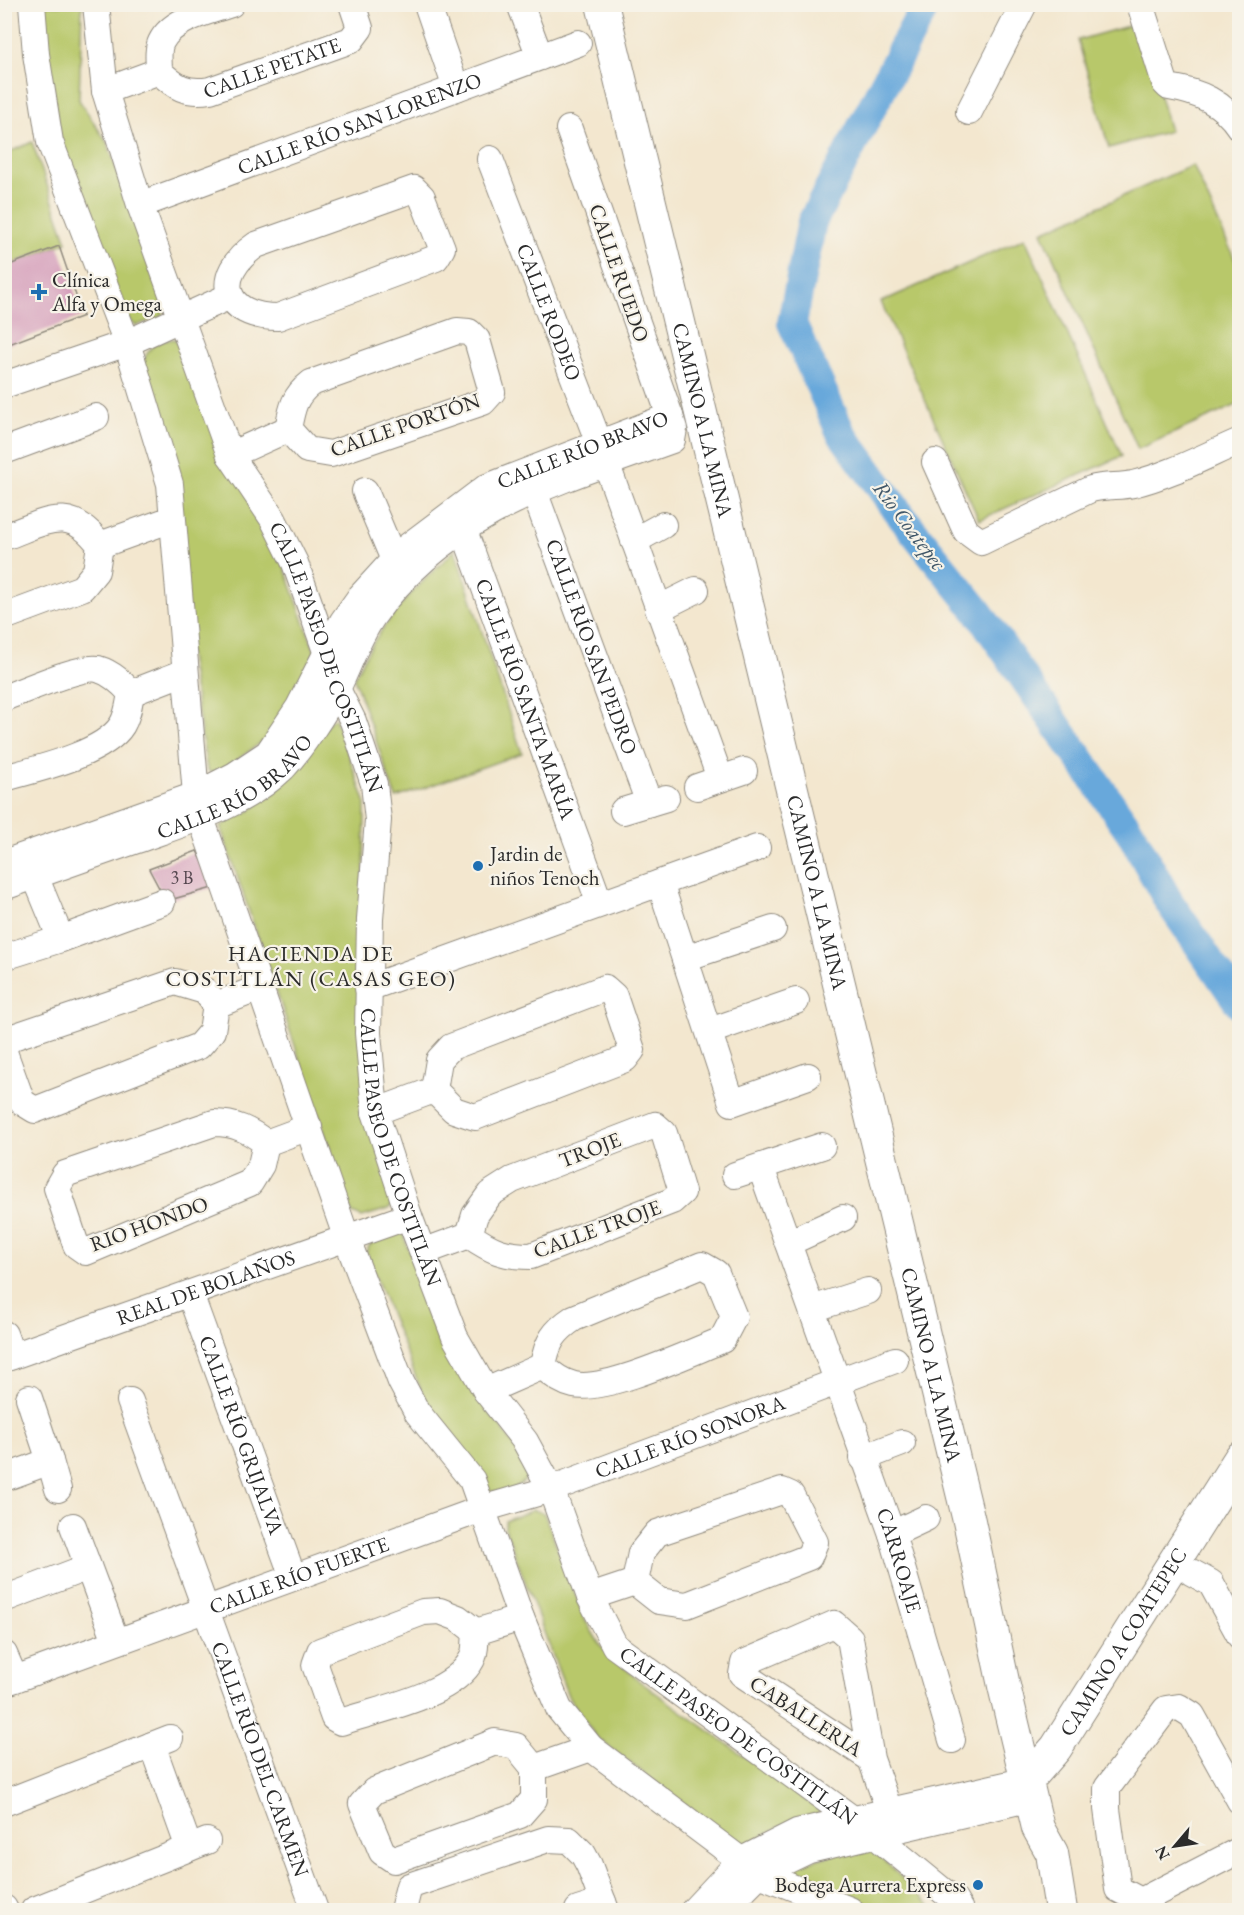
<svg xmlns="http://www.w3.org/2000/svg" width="1244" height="1915" viewBox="0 0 1244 1915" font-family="'EB Garamond',serif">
	<rect width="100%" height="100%" fill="#f7f3e8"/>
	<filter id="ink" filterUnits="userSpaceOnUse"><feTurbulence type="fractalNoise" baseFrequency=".0167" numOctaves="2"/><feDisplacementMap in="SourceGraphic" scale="12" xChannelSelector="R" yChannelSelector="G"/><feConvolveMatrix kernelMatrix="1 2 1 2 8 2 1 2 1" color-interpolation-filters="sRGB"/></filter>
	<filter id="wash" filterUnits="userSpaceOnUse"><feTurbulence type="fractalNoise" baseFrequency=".008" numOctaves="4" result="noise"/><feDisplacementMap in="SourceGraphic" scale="24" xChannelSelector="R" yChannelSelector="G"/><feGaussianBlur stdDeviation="1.35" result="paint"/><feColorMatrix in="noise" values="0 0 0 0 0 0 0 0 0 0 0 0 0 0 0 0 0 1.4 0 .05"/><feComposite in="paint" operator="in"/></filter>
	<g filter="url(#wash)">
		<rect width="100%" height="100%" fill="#f3e7cf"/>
		<g fill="#b8c86a" stroke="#727a4a" stroke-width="1.5">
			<path d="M40,5H82L79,100L108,144L165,309L162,316L136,326L126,317L60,139Z"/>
			<path d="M1139,23L1170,131L1109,148L1078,40Z"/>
			<path d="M32,142L67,242L5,267V154Z"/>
			<path d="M1193,165L1239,269V404L1138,449L1042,232Z"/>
			<path d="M1025,238L1122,456L979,520L881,302Z"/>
			<path d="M174,339L181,346L273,535L315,652L285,710L263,741L216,775L207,770L143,362C149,346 157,341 174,339Z"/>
			<path d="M455,550L522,753L396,798L354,678C381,621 410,593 455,550Z"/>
			<path d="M335,718L365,801L363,941L394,1203L388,1209L362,1217L352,1213L220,826L249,811L275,792L331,720Z"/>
			<path d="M402,1231L445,1350L469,1387L507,1435L531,1473C520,1488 508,1494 489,1491L425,1400L366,1253C370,1238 388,1235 402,1231Z"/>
			<path d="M533,1510L544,1513L585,1620L600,1645L638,1680L822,1812L781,1826L742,1848L596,1737L568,1696L505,1528V1521Z"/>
			<path d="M866,1845L876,1853L935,1910H882L783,1869Z"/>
		</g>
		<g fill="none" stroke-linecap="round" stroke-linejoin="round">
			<path stroke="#68a8db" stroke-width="30" d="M926,4L812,222L792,323L841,433L902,517L979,613L1131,833L1169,902L1240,1005"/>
		</g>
		<g id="blocks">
			<g fill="#d49cba">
				<path d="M59,246L83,316L4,346V267Z"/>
				<path d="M197,851L216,887L166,901L149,869Z"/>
			</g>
		</g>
	</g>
	<g filter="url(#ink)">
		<use href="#blocks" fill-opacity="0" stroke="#8f897d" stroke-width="1.5"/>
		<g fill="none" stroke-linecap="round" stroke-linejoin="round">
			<g stroke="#8f897d" stroke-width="28">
				<g id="minor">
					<path d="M32,4L36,54L50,142L127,343L170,484L196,795L201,818L347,1239L401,1382L417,1412L472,1480L521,1618L559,1709L591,1748L759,1874L850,1910"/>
					<path id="s1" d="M96,4L105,91L140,205L230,455L273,519L295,563L327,654L337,689L353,721L374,784L378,820L370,919L368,1033L375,1112L409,1216L455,1337L486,1391L525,1441L551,1489L590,1597L615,1646L872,1833L954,1900L960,1910"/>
					<path id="s2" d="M231,4C208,12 172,19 161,42C157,50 159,63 159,71C175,87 186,94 210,90L351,40L360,28L352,4"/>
					<path d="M427,4L456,88"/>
					<path d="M520,4L540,57"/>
					<path d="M1140,4L1165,83L1169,87C1199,92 1223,102 1240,128"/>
					<path d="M105,91L159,71"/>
					<path d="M969,112L1024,4"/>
					<path id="s3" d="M490,159L599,443L720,778"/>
					<path d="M414,189L422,197L442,248L436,258L278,317C223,317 211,276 256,245Z"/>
					<path id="s4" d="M140,205L578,43"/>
					<path d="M457,331L469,332L477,340L492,392L483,402L331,454L307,450L288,429C292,408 294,396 311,383Z"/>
					<path d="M4,385L127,343L230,296"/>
					<path d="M4,451L96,417"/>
					<path d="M230,455L288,429"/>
					<path d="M935,462L966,531L981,542L1091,489C1106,485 1119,487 1133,484C1170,475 1205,456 1240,441"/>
					<path d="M365,491L394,560"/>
					<path id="s5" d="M534,491L649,803"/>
					<path id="s6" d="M463,528L600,904"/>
					<path d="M4,537C46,522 69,503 100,545L96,571L82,588L4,617"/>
					<path d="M634,541L663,525"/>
					<path d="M100,545L172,519"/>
					<path d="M658,609L696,590"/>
					<path d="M131,693L185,672"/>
					<path d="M4,698C23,691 81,665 98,669C112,673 122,683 131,693"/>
					<path d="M4,778C37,769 104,754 122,725C128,715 129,704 131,693"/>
					<path d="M697,787L744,771"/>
					<path d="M623,811L666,798"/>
					<path id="s7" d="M4,863L196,795L235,775L268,753L299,707L343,621L360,597L402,551L487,487L670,416"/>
					<path d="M35,876L61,939"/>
					<path d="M660,883L732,1103L808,1076"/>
					<path id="s8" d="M4,887C49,871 93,855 137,840C187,822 244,806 283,768C299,751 326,711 337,689C349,665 357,639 373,616C446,512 558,481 672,440L674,429L670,416L569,129"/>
					<path d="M4,957L61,939L162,902"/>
					<path d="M685,958L773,929"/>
					<path d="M368,988L757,848"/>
					<path d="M605,988L614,996L632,1050L625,1059L475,1117L454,1110L434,1090L439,1060L451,1047Z"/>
					<path d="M216,1005L259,988"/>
					<path d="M710,1031L796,1001"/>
					<path d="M4,1045L13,1037L175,982L205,991L216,1005L212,1031L199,1046L35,1110L22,1102L4,1052"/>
					<path d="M375,1112L434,1090"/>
					<path d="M214,1123C235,1123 249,1130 266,1143L261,1165L250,1183L86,1252L76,1245L57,1188L65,1174Z"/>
					<path d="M655,1125L664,1133L682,1192L672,1201L531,1256C504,1256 492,1251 469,1235L475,1215L490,1194L512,1180Z"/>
					<path d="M266,1143L309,1127"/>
					<path id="s9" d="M761,1168L892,1534L952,1740"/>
					<path d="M735,1175L822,1146"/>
					<path d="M788,1243L843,1218"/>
					<path d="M423,1252L469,1235"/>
					<path d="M702,1265L716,1273L734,1317L722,1340C689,1353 606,1392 574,1385C561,1382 552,1375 543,1366C547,1342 554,1331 574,1318Z"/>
					<path id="s10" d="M190,1294L293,1577"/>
					<path d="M812,1309L868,1291"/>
					<path d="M4,1334L12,1356"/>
					<path id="s11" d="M4,1359L409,1216"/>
					<path d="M486,1391L543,1366"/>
					<path id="s12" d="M130,1401L315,1910"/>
					<path d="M863,1458L902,1443"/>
					<path d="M50,1461L58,1489"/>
					<path d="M4,1478L50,1461L29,1398"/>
					<path d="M782,1491L791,1495L815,1542L809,1557L687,1605L659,1601L635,1582L641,1553L657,1533Z"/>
					<path d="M73,1526L116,1641"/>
					<path d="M892,1534L926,1518"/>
					<path d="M1191,1572L1211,1583L1240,1636"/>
					<path d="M590,1597L635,1582"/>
					<path d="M4,1599L88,1567"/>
					<path d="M440,1611L458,1618L476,1632C475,1640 476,1652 472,1659C453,1696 379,1709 341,1722L334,1718L315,1665L320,1651L423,1612Z"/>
					<path d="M476,1632L521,1618"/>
					<path d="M4,1654L15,1679"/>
					<path id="s13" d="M4,1683L482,1509L551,1489L895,1360"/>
					<path d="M495,1742L516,1746L534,1768V1799L520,1815L394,1860L382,1852L362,1804L374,1791Z"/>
					<path d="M152,1745L189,1848"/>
					<path d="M871,1759L742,1674L744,1663L834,1624L850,1638L871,1759L889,1810"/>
					<path d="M534,1768L591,1748"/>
					<path d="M1240,1801L1192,1715L1179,1707L1166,1709L1107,1788V1809L1118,1889L1141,1901L1240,1850"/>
					<path d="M4,1803L170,1738"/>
					<path d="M4,1908L5,1910"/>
					<path d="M34,1910L207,1841"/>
					<path d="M403,1910L409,1886L548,1839L569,1840L583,1854L589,1865L606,1910"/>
					<path d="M578,1910L603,1902"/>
					<path d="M694,1910L740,1861L797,1832L1028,1780"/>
					<path d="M723,1910L759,1874L809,1850L1032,1798"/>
				</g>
			</g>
			<g stroke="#8f897d" stroke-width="34">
				<g id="major">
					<path id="s14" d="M602,4L969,1521L1004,1686L1038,1828L1052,1853L1061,1910"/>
					<path id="s15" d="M1028,1780L1056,1748L1240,1458"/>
				</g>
			</g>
			<use href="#minor" stroke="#fff" stroke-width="26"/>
			<use href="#major" stroke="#fff" stroke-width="32"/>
		</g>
	</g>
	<g fill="#1f6fb2" stroke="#f7f3e8" stroke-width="2">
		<path d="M36 283h6v6h6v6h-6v6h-6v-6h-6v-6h6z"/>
		<circle cx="478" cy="866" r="6"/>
		<circle cx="978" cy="1885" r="6"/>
	</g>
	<g text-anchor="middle" stroke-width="4.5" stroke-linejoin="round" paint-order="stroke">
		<g font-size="18" fill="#55474f">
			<text x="182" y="884">3 B</text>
		</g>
		<g font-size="21" fill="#2b2b2b" stroke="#f7f3e8">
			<text dy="7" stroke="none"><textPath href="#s2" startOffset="234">CALLE PETATE</textPath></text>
			<text dy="7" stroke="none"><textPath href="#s4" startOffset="234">CALLE RÍO SAN LORENZO</textPath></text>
			<text transform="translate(619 273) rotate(71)" y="7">CALLE RUEDO</text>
			<text dy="7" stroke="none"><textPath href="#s3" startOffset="164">CALLE RODEO</textPath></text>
			<text dy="7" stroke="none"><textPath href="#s14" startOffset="428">CAMINO A LA MINA</textPath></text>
			<text transform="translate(405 425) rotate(-19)" y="7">CALLE PORTÓN</text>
			<text dy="7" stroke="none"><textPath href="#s7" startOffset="740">CALLE RÍO BRAVO</textPath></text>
			<text dy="7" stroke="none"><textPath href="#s5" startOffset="166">CALLE RÍO SAN PEDRO</textPath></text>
			<text dy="7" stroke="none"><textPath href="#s1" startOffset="698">CALLE PASEO DE COSTITLÁN</textPath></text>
			<text dy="7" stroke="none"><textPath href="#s6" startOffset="182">CALLE RÍO SANTA MARÍA</textPath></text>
			<text dy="7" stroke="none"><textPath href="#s8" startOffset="254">CALLE RÍO BRAVO</textPath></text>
			<text dy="7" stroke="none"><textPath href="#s14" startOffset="914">CAMINO A LA MINA</textPath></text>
			<text dy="7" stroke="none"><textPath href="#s1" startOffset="1202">CALLE PASEO DE COSTITLÁN</textPath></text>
			<text transform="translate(590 1150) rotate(-21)" y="7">TROJE</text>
			<text transform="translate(149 1224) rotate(-20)" y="7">RIO HONDO</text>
			<text transform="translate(597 1229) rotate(-20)" y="7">CALLE TROJE</text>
			<text dy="7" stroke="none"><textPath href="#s11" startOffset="214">REAL DE BOLAÑOS</textPath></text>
			<text dy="7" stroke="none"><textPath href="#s14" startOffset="1400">CAMINO A LA MINA</textPath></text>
			<text dy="7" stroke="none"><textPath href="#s10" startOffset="150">CALLE RÍO GRIJALVA</textPath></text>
			<text dy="7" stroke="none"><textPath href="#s13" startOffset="729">CALLE RÍO SONORA</textPath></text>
			<text dy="7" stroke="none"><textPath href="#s9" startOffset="416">CARROAJE</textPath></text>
			<text dy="7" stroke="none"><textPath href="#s13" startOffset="314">CALLE RÍO FUERTE</textPath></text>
			<text dy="7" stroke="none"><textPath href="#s15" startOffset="168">CAMINO A COATEPEC</textPath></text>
			<text transform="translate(806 1716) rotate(33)" y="7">CABALLERIA</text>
			<text dy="7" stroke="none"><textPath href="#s1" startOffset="1904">CALLE PASEO DE COSTITLÁN</textPath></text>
			<text dy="7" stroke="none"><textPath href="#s12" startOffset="381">CALLE RÍO DEL CARMEN</textPath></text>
		</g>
		<g font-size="21" fill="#2b2b2b" stroke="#f7f3e8" text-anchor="start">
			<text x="52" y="287">Clínica<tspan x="52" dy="24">Alfa y Omega</tspan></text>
			<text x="490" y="861">Jardin de<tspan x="490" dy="24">niños Tenoch</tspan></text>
			<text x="966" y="1892" text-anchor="end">Bodega Aurrera Express</text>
		</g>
		<g font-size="22" font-style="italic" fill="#405769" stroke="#f7f3e8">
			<text transform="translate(910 525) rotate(53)" y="8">Rio Coatepec</text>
		</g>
		<g font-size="22" letter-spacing="1.5" fill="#2b2b2b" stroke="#f7f3e8">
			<text x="311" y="961">HACIENDA DE<tspan x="311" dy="25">COSTITLÁN (CASAS GEO)</tspan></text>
		</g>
	</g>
	<rect width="1244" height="1915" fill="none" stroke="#f7f3e8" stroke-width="24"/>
	<g transform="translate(1175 1846) rotate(241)" stroke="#f7f3e8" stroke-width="4.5" paint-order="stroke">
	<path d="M0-4.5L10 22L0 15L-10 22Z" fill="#2b2b2b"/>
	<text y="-9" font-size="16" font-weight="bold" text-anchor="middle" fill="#2b2b2b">N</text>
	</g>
</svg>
